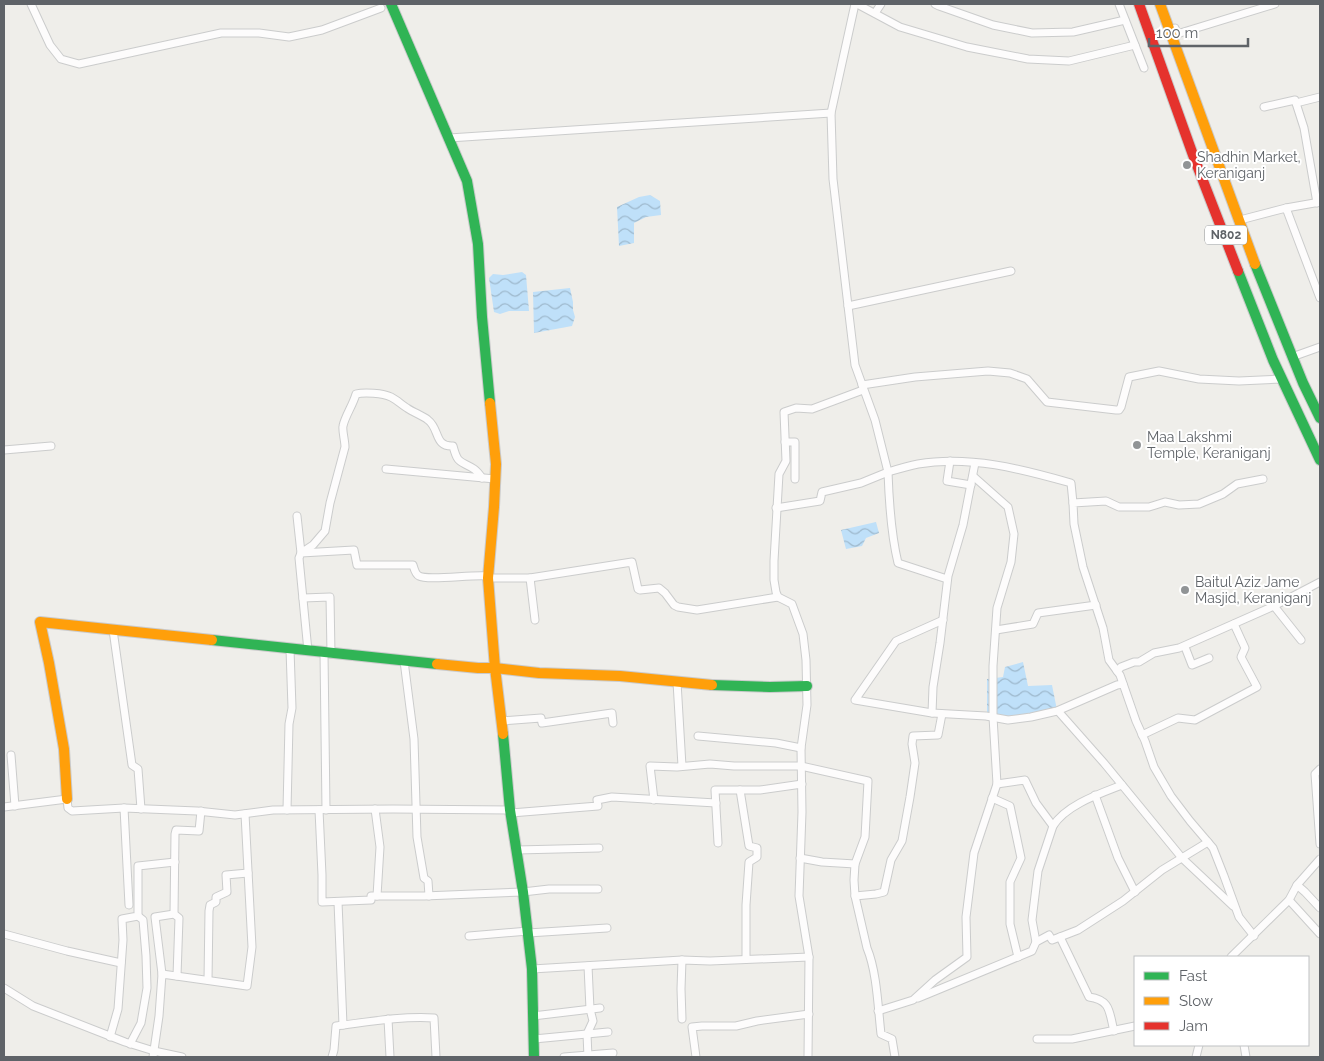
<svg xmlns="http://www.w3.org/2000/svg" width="1324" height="1061" viewBox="0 0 1324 1061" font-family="Raleway,sans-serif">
	<defs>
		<pattern id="water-waves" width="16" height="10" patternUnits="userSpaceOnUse" patternTransform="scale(1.25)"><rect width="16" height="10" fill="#bfe0f9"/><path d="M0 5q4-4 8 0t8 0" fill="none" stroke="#9eb9cd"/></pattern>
	</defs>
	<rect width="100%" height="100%" fill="#efeeea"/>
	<g fill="url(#water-waves)">
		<path d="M650,195L660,201L661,215L646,217L634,223V243L619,246L617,207L639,197Z"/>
		<path d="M522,272L526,275L529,311H509L500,314L494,312L489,278L493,274L503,275Z"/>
		<path d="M570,288L573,302V310L575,317L572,326L534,333L533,292Z"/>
		<path d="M876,522L879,533L866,538L862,546L846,549L841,530Z"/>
		<path d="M1023,662L1028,686L1052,685L1057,710L1008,718L987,714V679L1003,677L1005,667Z"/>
	</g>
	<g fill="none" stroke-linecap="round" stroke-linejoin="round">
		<g stroke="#cbcccc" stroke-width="9">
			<g id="street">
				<path d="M31,4L50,45L61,59L79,64L221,33H259L289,37L322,30L381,8"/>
				<path d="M855,4L831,113L833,179L855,365L875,420L888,472C898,469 908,466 918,464C969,455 1022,469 1071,483L1073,503"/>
				<path d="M857,4L900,27L967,47L1028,59L1069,61L1135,45"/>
				<path d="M935,4L939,6L993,25L1032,33L1073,32L1125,20"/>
				<path d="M1119,4L1144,68"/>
				<path d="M875,13L881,4"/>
				<path d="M1175,28L1177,34L1275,4"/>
				<path d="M1296,103L1320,97"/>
				<path d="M1264,107L1295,100L1304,128L1317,203"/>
				<path d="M449,138L831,113"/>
				<path d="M1286,208L1320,202"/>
				<path d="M1240,220L1286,208L1320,298"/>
				<path d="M848,306L1011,271"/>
				<path d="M1292,357L1320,347"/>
				<path d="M862,385L915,377L988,371L1010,373L1027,379L1047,402L1116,410H1119L1121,407L1129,377L1159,371L1199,379L1239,381L1281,379"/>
				<path d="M785,442H795V479"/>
				<path d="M4,450L51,446"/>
				<path d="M950,461L947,481L971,485"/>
				<path d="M975,463L963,525L948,576L940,643L933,687L932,713L986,716L1008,720L1031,717L1057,711L1117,685L1123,684"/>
				<path d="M386,469L495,479"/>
				<path d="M776,508L820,501L822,492L861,483L888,472C889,501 891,534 898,563L947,579"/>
				<path d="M297,516L301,553L313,545L325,531L330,503L345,447C345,441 342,430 343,426C345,416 353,405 356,394C364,392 383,393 391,397C397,400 402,405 407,408C414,413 422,415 428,420C440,429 434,447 453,446C458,465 460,460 474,469C477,471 480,475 482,478"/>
				<path d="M488,578H530L632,562L638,589L640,590L659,588L665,593L674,605L678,607L697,610L778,597"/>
				<path d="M530,578L535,620"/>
				<path d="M303,598L330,597L331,654"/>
				<path d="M1274,606L1301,640"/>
				<path d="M113,630L132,765L138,769L141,809"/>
				<path d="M996,630L1033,624L1038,613L1096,605"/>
				<path d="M1185,647L1192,665L1209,658"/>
				<path d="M308,651L299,558L301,553L354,550L357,565H413C414,568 415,574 419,576C428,581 474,574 488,576"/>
				<path d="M324,653L326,810"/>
				<path d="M404,661L414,739L417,837L424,878L428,881L429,896"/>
				<path d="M1117,671L1121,667L1134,662H1139L1154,653L1179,648L1274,606L1320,582"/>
				<path d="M677,682L682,766"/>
				<path d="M1058,711L1104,763L1182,858L1233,906"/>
				<path d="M932,713L855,700L896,641L943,620"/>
				<path d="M502,721L541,718L542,723L612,713L613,723"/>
				<path d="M1142,735L1178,718L1195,720L1257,687L1241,657L1245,648L1234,624"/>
				<path d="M698,736L776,743L801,748"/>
				<path d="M11,755L15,806"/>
				<path d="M1320,769L1315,774L1320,844"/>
				<path d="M997,784L1025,780L1036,803L1053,826L1038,871L1032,920L1036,942"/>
				<path d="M740,790L749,846L757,848V857L749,862L746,905V959"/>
				<path d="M1095,795L1118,858L1135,892"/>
				<path d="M992,798L1010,806L1021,858L1010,882V924L1018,957"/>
				<path d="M654,800L650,766L677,767L710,764L734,766H801L868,781L865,837L855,864L854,880L855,896L867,948C877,972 878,1008 881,1034L892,1039L895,1057"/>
				<path d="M4,807L67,799L68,808L72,811L124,808L197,811L235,815L273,810L393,809L510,810"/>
				<path d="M124,808L129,905"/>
				<path d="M375,809L380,847L377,896"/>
				<path d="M287,810L289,724L292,708L290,649"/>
				<path d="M319,810L322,875V902L371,900V896H424L523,892L549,889H598"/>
				<path d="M511,813L598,806L597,800L612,797L716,803"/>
				<path d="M1053,826C1066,805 1099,794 1122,785"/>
				<path d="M718,843L715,790H760L802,784"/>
				<path d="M517,850L599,848"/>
				<path d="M800,858L822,862L855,864"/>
				<path d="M1297,885L1305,892L1320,908"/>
				<path d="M855,896L876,894L884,892L891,860L902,841L910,797L915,763L912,744L913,736L938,735L942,714"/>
				<path d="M1289,900L1320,934"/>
				<path d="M338,902L343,1025"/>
				<path d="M528,933L607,928"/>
				<path d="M4,934L67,951L121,963"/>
				<path d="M469,936L528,931"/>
				<path d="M1254,936L1239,917L1224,876L1213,848L1190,821L1171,796L1154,767L1145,741L1136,721L1120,675L1109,660L1103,628L1083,567L1074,524L1073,503L1106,501L1119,507H1149L1165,502L1179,505L1199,504L1223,494L1237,484L1263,479"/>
				<path d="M1060,937L1089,997C1111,1000 1109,1012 1114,1031"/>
				<path d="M1231,957L1289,900L1297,885L1320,859"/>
				<path d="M682,960L681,989L682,1019"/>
				<path d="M532,969L682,960L710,961L809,957L799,896L802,812L801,748L807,705L806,660L803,634L792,604L778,597L776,592L774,580V561L779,474L786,461L784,412L796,408L812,409L863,390"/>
				<path d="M162,974L155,917L174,914"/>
				<path d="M177,976L179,918L174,914L175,834L176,830L199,831L201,811"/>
				<path d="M208,980L209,911L210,905L216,902V897L227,892L226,875L248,873"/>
				<path d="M4,988L33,1006L125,1042L154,1051L182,1057"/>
				<path d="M918,998L1032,951L1036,942L1049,935L1052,940L1078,930L1123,901L1162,870L1208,842"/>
				<path d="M878,1011L913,1000L935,980L967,957L966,917L974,853L997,784L993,717V666L997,608L1011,562L1014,534L1008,507L973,476"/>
				<path d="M533,1016L600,1008"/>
				<path d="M388,1019L390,1057"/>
				<path d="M110,1037L118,1009L123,940L122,919L138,916V866L175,862"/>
				<path d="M534,1039L608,1032"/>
				<path d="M1037,1039H1072L1135,1026"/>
				<path d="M130,1044L141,1023L147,988L146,956L143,920L138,916"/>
				<path d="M1244,1045L1246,1057"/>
				<path d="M153,1057L159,1016L162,974L247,986L252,947L245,814"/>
				<path d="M332,1057L334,1050L336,1026C368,1022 401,1016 434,1018L436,1057"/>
				<path d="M564,1057L613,1053"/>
				<path d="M588,1057L587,1034L593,1021L590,1009L588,966"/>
				<path d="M696,1057L692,1027L702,1026H736L757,1021L809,1014"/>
				<path d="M808,1057L809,957"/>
				<path d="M1196,1057L1199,1045"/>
			</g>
		</g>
		<g stroke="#cacacb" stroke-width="12">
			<g id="fast">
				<path d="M391,4L467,181L478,244L482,317L490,403"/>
				<path d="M1255,264L1303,383L1320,418"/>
				<path d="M1238,271L1273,360L1320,460"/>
				<path d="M212,640L437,664"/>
				<path d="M712,685L770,687L807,686"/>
				<path d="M503,734L510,810L523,892L532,969L534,1057"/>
			</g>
		</g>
		<g stroke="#cacacb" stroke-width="12">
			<g id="slow">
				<path d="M1160,4L1255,264"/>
				<path d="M490,403L496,464L494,507L488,578L495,668L503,734"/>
				<path d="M437,664L478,668H495L539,673L620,676L712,685"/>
				<path d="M67,799L64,749L49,663L40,622L212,640"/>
			</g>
		</g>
		<g stroke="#cacacb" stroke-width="12">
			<path id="jam" d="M1139,4L1193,155L1238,271"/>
		</g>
		<use href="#street" stroke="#fdfcfc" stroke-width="7"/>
		<use href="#fast" stroke="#30b455" stroke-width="10"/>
		<use href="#slow" stroke="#ff9f0a" stroke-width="10"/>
		<use href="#jam" stroke="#e5322d" stroke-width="10"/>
	</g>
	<g fill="#919496" stroke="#fff" stroke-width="2">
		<circle cx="1187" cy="165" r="5"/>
		<circle cx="1137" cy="445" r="5"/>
		<circle cx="1185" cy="590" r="5"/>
	</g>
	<g text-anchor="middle" stroke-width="4" stroke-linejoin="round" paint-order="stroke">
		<rect fill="#fff" stroke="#8f9295" stroke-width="1" x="1205" y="225.5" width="42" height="19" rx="4"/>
		<g font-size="12" font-weight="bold" fill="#5f6368">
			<text x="1226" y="239">N802</text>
		</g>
		<g font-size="14" fill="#5f6368" stroke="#fff" text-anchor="start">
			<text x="1197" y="162">Shadhin Market,<tspan x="1197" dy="16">Keraniganj</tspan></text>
			<text x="1147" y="442">Maa Lakshmi<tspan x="1147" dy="16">Temple, Keraniganj</tspan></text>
			<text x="1195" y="587">Baitul Aziz Jame<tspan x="1195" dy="16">Masjid, Keraniganj</tspan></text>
		</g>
	</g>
	<rect width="1324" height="1061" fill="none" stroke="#5f6368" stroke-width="10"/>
	<rect x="1134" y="956" width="175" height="90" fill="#ffffff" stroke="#bfc1c3"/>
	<rect x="1144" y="972" width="25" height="8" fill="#30b455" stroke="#bfc1c3"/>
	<text x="1179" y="981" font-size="15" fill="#5f6368">Fast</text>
	<rect x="1144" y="997" width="25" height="8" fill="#ff9f0a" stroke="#bfc1c3"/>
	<text x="1179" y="1006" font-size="15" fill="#5f6368">Slow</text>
	<rect x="1144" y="1022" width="25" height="8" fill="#e5322d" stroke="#bfc1c3"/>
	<text x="1179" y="1031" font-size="15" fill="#5f6368">Jam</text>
	<path d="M1149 38v8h99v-8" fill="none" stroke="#5f6368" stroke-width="2.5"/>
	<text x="1156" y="38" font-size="15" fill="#5f6368" stroke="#ffffff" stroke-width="4" paint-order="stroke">100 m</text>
</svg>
